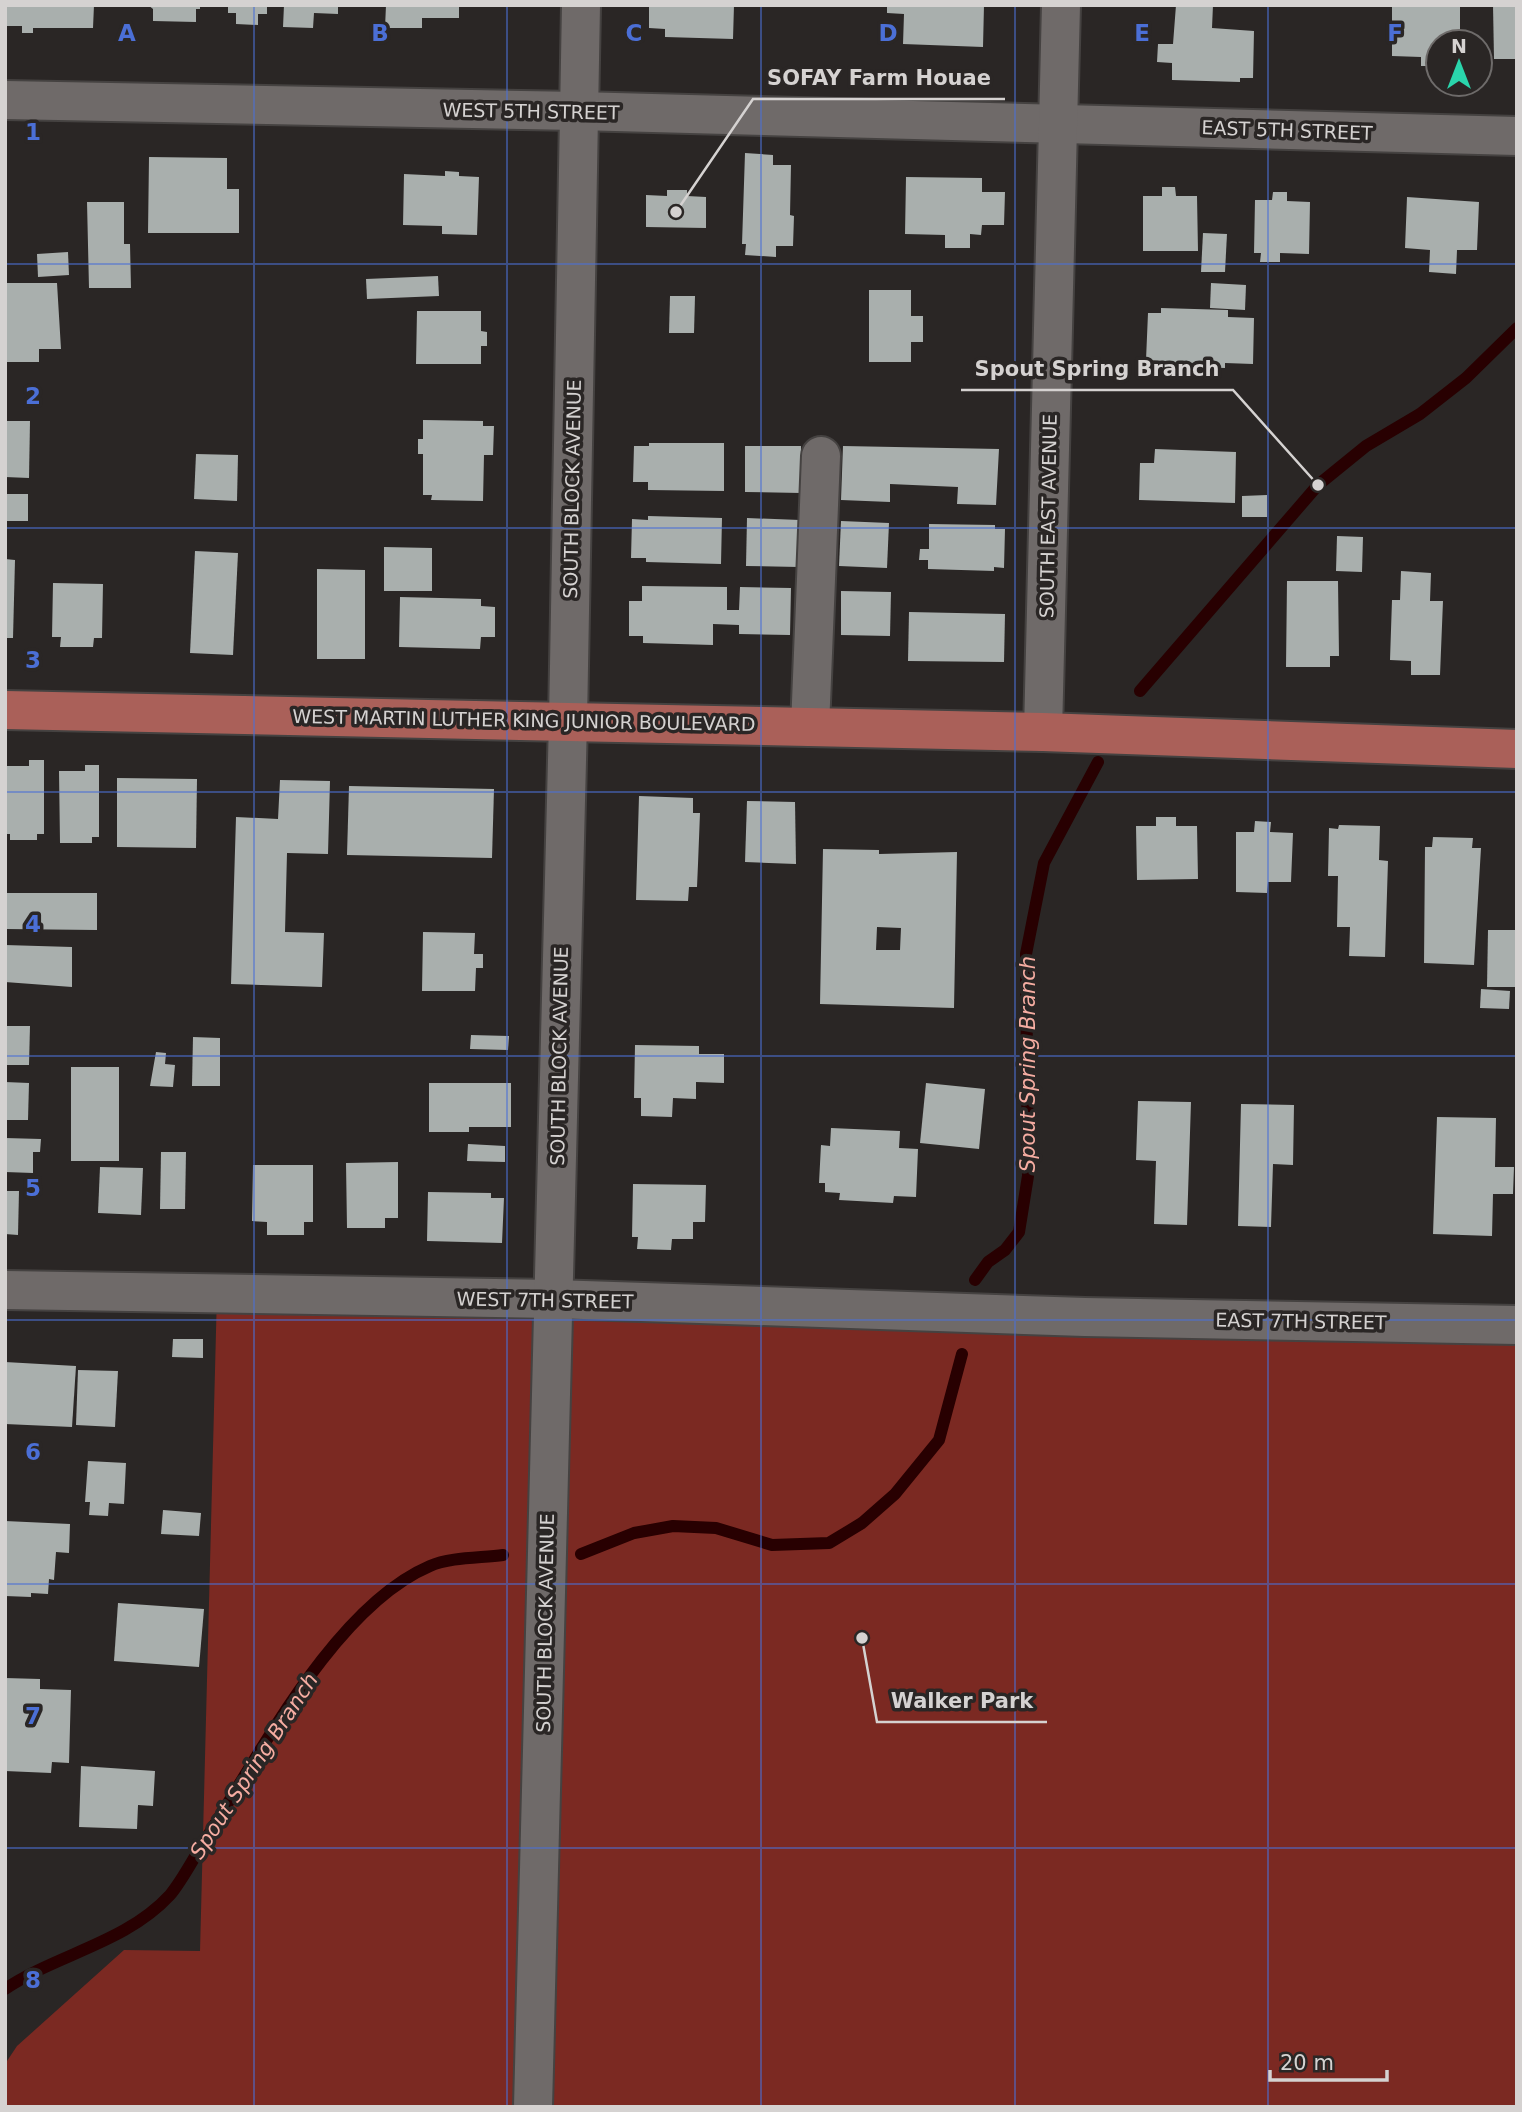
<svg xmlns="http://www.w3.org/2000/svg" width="1522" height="2112" viewBox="0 0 1522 2112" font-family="'DejaVu Sans',sans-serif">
	<rect width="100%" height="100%" fill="#2a2625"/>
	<path fill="#7b2922" d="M217,1293L1517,1325V2107H5V2064L17,2046L124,1950L200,1951Z"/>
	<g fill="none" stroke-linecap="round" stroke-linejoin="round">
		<g stroke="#280001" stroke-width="12">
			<path d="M1140,691L1318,485L1366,446L1420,414L1466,378L1517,328"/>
			<path d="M975,1280L988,1262L1005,1250L1019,1232L1028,1176L1026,954L1044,863L1098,762"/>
			<path d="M581,1554L634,1533L673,1526L716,1528L772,1545L829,1543L862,1523L895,1494L939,1440L962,1354"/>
			<path d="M5,1989C57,1954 126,1943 170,1895C184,1878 195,1855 207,1837C261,1752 336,1606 430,1566C450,1557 481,1558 503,1555"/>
		</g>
	</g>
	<g fill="#a9afad" fill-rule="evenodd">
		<path d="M5,5H94L93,28H33V33H22V26H5Z"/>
		<path d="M148,5H200V9H196V22L153,21V9Z"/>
		<path d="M228,5H267V14H258V25L236,24V13H228Z"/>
		<path d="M284,5H338V14L314,13L313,28L283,27Z"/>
		<path d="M386,5H459V18H422V28H385Z"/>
		<path d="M649,5H734L733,39L665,37V29L649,28Z"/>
		<path d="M887,5H984L983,47L903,44L904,14L887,13Z"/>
		<path d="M1176,5H1213L1212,28L1254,31L1253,78H1240V82L1172,80V63L1157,62L1158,44H1173Z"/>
		<path d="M1392,5H1460V42H1438L1436,66H1421V57L1392,56Z"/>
		<path d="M1493,5H1517V59H1494Z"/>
		<path d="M745,153L773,155V165H791L790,215L794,216L793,246H776V257L745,255L746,244H742Z"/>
		<path d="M149,157L227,158V189H239V233H148Z"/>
		<path d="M445,171L459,172V176L479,177L477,235L442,234V226L403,225L404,174L445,176Z"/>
		<path d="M906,177L982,178V192H1005L1004,225H982L981,235L970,234V248H945V235L905,234Z"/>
		<path d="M1162,187H1175L1176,196H1197L1198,251H1143V196H1162Z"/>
		<path d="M667,190H687V196L706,197V228L646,227V195L667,196Z"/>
		<path d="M1273,192H1287V201L1310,202L1309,254L1280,253V262H1260L1261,253H1254L1255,200H1272Z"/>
		<path d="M1407,197L1479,202L1477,250H1457L1456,274L1429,272L1430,250L1405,248Z"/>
		<path d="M87,202H124V244H130L131,288H89Z"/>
		<path d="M1203,233L1227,234L1225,272H1201Z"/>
		<path d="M68,252L69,275L38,277L37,254Z"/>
		<path d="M438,276L439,296L367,299L366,279Z"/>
		<path d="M5,283H57L61,349H39V362H5Z"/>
		<path d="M1211,283L1246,285L1245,310L1210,308Z"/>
		<path d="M869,290H911V316H923V342H911V362H869Z"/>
		<path d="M670,296H695L694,333H669Z"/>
		<path d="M1161,308L1228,310V317L1254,318L1253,364L1225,363V368L1159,366V361L1146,360L1148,313H1161Z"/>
		<path d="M417,311H481V331L487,332V346H481V364H416Z"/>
		<path d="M423,420L483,421V426H494L493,455H484L483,501L431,500L432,495H423V454H418V439H423Z"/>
		<path d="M5,421H30L29,478L5,477Z"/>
		<path d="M649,443H724V491L648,490V482H633L634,446H649Z"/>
		<path d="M745,446H801V493L745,492Z"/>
		<path d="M843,446L999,449L996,505L957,504L958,487L890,484V502L841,500Z"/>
		<path d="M1155,449L1236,452L1235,503L1139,500L1140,463H1154Z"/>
		<path d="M196,454L238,455L237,501L194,499Z"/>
		<rect x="5" y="494" width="23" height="27"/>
		<path d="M1267,495V517H1242V496Z"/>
		<path d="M648,516L722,518L721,564L646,562V558H631L632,519L648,520Z"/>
		<path d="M747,518L800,520L799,567L746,566Z"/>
		<path d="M841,521L889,523L887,568L839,566Z"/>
		<path d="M929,524L995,525V529H1005L1004,568L994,567V571L928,569V560H919L920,549H929Z"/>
		<path d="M1337,536L1363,537L1362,572L1336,571Z"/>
		<path d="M384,547L432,548V591H384Z"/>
		<path d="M195,551L238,553L233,655L190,653Z"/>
		<path d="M5,559L15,560L13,638H5Z"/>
		<path d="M317,569L365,570V659H317Z"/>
		<path d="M1401,571L1431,573L1430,601H1443L1440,675H1411V661L1390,660L1392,600H1400Z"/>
		<path d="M1287,581H1338L1339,656H1330V667H1286Z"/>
		<path d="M53,583L103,584L102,638H94L93,647H60L61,637H52Z"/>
		<path d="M642,586L727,587V610H739L740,587L791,588L790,635L739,634V625L713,624V645L643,643V636H629V601H642Z"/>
		<path d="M841,591L891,592L890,636L841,635Z"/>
		<path d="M400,597L481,599V606L495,607V637H481L480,649L399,647Z"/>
		<path d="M909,612L1005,614L1004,662L908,661Z"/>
		<path d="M29,760H44V834H37V840H10V834H6V766H29Z"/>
		<path d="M85,765H99V837H92V843H60L59,771H85Z"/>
		<path d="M117,778L197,779L196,848L117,847Z"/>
		<path d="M280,780L330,781L328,854L287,853L285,932L324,933L322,987L231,984L236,817L278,819Z"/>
		<path d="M349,786L494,789L492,858L347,855Z"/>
		<path d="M639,796L693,798V813H700L698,864L697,887H689L688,901L636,900Z"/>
		<path d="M747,801L795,802L796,864L745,862Z"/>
		<path d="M1156,817H1176V826H1197L1198,879L1137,880L1136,826H1156Z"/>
		<path d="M1255,821L1271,822L1270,832L1293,833L1291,882H1268L1267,893L1236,892V832H1254Z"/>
		<path d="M1339,825L1380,826L1379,860L1388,861L1385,957L1349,956L1350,927H1337L1338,876H1328L1329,828L1338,829Z"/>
		<path d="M1433,837L1473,838L1472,848H1481L1474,965L1424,963L1425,847H1432Z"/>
		<path d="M823,849L879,850V854L957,852L954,1008L820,1004ZM877,927L901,928L900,950H876Z"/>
		<path d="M5,893H97V930L5,929Z"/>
		<path d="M1488,930H1517V987H1487Z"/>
		<path d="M423,932L475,933L474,954H483V968H476L475,991H422Z"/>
		<path d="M5,945L72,947V987L5,982Z"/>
		<path d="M1481,989L1510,991L1509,1009L1480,1008Z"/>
		<path d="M5,1026H30L29,1065H5Z"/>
		<path d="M471,1035L509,1036L508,1050L470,1049Z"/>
		<path d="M193,1037L220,1038V1086H192Z"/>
		<path d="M635,1045L699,1046V1054H724V1083L696,1082V1099L673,1098L672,1117L641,1116V1098H634Z"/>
		<path d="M156,1052L166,1053L165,1064L175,1065L173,1087L150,1086Z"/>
		<rect x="71" y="1067" width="48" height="94"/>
		<path d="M5,1082L29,1083L28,1120H5Z"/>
		<path d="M429,1083H511V1127H469V1132H429Z"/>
		<path d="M926,1083L985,1089L979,1149L920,1143Z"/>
		<path d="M1138,1101L1191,1102L1187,1225L1154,1224L1156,1161L1136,1160Z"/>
		<path d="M1241,1104L1294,1105L1293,1165L1273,1164L1271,1227L1238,1226Z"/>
		<path d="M1437,1117L1496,1118L1495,1167H1514L1513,1194H1493L1492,1236L1433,1234Z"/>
		<path d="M831,1128L900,1131L899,1148L918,1149L916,1197L894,1196L893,1203L839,1200L840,1193L825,1192V1183H819L821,1145L830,1146Z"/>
		<path d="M5,1138L41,1139L40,1152H33V1173L5,1172Z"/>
		<path d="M468,1144L505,1146V1162L467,1161Z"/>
		<path d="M161,1152H186L185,1209H160Z"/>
		<path d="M398,1162V1218H385V1228H347L346,1163Z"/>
		<path d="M253,1165H313V1222H304V1235H267V1222L252,1221Z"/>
		<path d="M100,1167L143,1168L141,1215L98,1213Z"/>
		<path d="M633,1184L706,1185L705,1222H693V1239H672L671,1250L637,1249L638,1237H632Z"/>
		<path d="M5,1191H19L18,1235L5,1234Z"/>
		<path d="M428,1192L491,1193V1198H504L502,1243L427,1241Z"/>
		<path d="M173,1339H203V1358L172,1357Z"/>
		<path d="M5,1362L76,1366L72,1427L5,1424Z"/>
		<path d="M78,1370L118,1371L115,1427L76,1425Z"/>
		<path d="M88,1461L126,1463L124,1504L109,1503L108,1516L89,1515L90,1502H85Z"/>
		<path d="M163,1510L201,1513L199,1536L161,1534Z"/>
		<path d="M5,1521L70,1524L69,1553L56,1552L54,1580L49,1579L48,1594L31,1593V1597L5,1596Z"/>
		<path d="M118,1603L204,1609L199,1667L114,1661Z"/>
		<path d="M5,1678L40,1679V1689L71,1690L69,1763L52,1762L51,1773L5,1771Z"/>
		<path d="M81,1766L155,1771L153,1806L138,1805L137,1829L79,1827Z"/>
	</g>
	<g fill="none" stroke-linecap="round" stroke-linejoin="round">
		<g stroke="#454241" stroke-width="42">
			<g id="minor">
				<path d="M5,100L578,111L1517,136"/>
				<path d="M810,727L821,456"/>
				<path d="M1043,732L1061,5"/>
				<path d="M5,1290L554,1299L1085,1317L1517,1325"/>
				<path d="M533,2107L568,721L581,5"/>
			</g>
		</g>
		<g stroke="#454241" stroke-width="42">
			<path id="major" d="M5,710L1043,732L1517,749"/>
		</g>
		<use href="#minor" stroke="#6f6a69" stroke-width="38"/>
		<use href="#major" stroke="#aa6059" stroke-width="38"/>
	</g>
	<path fill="none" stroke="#4b6fd6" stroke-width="2" stroke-opacity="0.55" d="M254,5V2107M507,5V2107M761,5V2107M1015,5V2107M1268,5V2107M5,264H1517M5,528H1517M5,792H1517M5,1056H1517M5,1320H1517M5,1584H1517M5,1848H1517"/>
	<g text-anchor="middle" stroke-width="7" stroke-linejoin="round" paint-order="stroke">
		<g font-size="19" fill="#d5d2d1" stroke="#2a2625">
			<text transform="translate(531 111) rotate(1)" y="7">WEST 5TH STREET</text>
			<text transform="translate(1287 130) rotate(2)" y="7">EAST 5TH STREET</text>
			<text transform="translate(572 489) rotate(-89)" y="7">SOUTH BLOCK AVENUE</text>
			<text transform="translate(1048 516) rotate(-89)" y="7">SOUTH EAST AVENUE</text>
			<text transform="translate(524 720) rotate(1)" y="7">WEST MARTIN LUTHER KING JUNIOR BOULEVARD</text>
			<text transform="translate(559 1056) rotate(-89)" y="7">SOUTH BLOCK AVENUE</text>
			<text transform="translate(545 1300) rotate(1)" y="7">WEST 7TH STREET</text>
			<text transform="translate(1301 1321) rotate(1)" y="7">EAST 7TH STREET</text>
			<text transform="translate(545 1623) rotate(-89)" y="7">SOUTH BLOCK AVENUE</text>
		</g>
		<g font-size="21" font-style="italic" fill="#f6ada2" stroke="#2a2625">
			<text transform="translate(1028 1064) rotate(-90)" y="7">Spout Spring Branch</text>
			<text transform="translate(254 1766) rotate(-57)" y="7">Spout Spring Branch</text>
		</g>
	</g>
	<g font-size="23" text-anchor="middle" font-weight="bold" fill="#4b6fd6" stroke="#2a2625" stroke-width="7" stroke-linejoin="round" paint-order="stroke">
		<text x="127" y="41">A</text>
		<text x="380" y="41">B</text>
		<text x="634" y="41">C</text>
		<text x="888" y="41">D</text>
		<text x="1142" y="41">E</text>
		<text x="1395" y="41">F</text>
		<text x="33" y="140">1</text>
		<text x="33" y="404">2</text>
		<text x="33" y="668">3</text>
		<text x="33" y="932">4</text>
		<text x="33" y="1196">5</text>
		<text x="33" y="1460">6</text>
		<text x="33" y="1724">7</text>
		<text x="33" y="1988">8</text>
	</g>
	<path fill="none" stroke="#d5d2d1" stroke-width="2.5" d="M676 212L753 99H1005M1318 485L1233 390H961M862 1638L877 1722H1047"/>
	<g fill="#d5d2d1" stroke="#2a2625" stroke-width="2.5">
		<circle cx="676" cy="212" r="7"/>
		<circle cx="1318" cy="485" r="7"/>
		<circle cx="862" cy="1638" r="7"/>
	</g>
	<g font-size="21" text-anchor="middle" font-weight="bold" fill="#d5d2d1" stroke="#2a2625" stroke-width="7" stroke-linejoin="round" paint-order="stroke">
		<text x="879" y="85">SOFAY Farm Houae</text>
		<text x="1097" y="376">Spout Spring Branch</text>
		<text x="962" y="1708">Walker Park</text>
	</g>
	<rect width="1522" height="2112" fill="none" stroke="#d5d2d1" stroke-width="14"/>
	<g transform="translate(1459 63)"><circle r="33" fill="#2a2625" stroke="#6e6b6a" stroke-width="2"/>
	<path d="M0-5L12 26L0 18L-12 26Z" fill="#2ad5ac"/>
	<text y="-10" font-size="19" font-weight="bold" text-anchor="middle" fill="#d5d2d1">N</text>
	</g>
	<path d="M1270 2070v10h117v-10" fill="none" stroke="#d5d2d1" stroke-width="3.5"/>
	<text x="1280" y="2070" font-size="21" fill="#d5d2d1" stroke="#2a2625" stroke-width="5" paint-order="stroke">20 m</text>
</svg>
